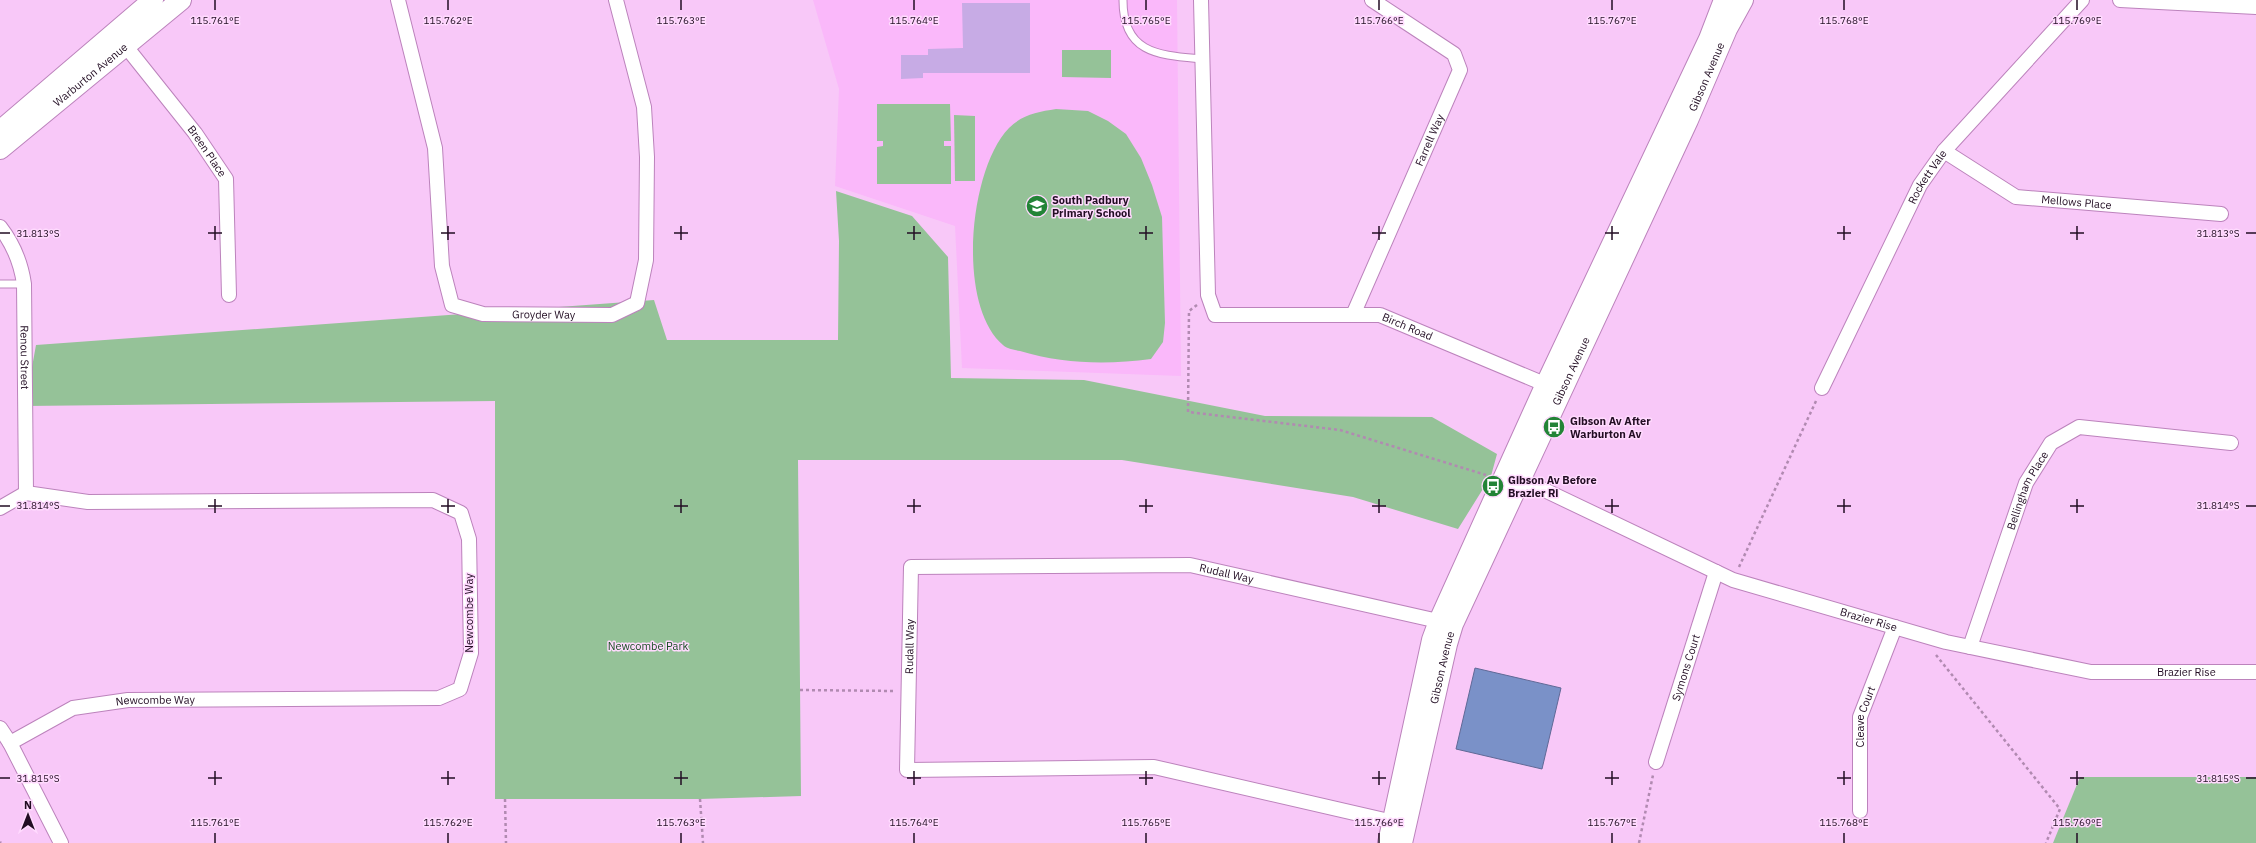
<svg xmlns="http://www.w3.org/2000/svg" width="2256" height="843" viewBox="0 0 2256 843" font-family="'IBM Plex Sans',sans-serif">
	<rect width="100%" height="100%" fill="#f8c8f8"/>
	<path fill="#fab8fa" d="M813,0H1177L1181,376L962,368L955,226L835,186L839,89Z"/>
	<g fill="#95c298">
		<path d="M1062,50H1111V78L1062,77Z"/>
		<path d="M877,104H950L951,141H944V146H951V184H877V147L883,146V141H877Z"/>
		<path d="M1056,109L1088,111L1108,121L1126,134L1141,158L1152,185L1162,217L1165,323L1163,342L1151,359C1107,365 1063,364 1020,351C1015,350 1007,349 1003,345C956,305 969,169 1009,128C1023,114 1038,112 1056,109Z"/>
		<path d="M954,115L975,116V181H955Z"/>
		<path d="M836,191L912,216L948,257L951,378L1084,380L1265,416L1432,417L1497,454L1491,476L1458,529L1353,497L1122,460H798L801,796L700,799H495V401L25,406L36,345L654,300L667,340H838L839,241Z"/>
		<path d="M2080,777H2256V843H2053Z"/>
	</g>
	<path fill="#7a91c8" stroke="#606996" d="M1475,668L1561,688L1542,769L1456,749Z"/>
	<path fill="#c7abe5" d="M962,3H1030V73H923V78L901,79V55H928V49L963,48Z"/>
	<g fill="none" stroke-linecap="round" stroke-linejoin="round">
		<g stroke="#bc83bc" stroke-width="9">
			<g id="lane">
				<path d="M1123,0C1123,54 1159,55 1202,59"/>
				<path d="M0,284H24"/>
			</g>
		</g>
		<g stroke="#bc83bc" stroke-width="16">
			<g id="street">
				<path id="s1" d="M398,0L435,148L442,266L452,305L483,314L612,315L637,303L646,260L647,157L644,107L616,0"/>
				<path id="s2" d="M1201,0L1208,295L1215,315H1380L1554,388"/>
				<path d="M2120,0L2256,7"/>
				<path id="s3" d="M120,39L195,133L226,179L229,295"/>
				<path id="s4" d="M1944,151L2016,197L2221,214"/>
				<path id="s5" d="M0,227C14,245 21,263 24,284L26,493"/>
				<path id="s6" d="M1353,315L1460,70L1454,54L1372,0"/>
				<path id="s7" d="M1822,388L1920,185L1944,151L2082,0"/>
				<path id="s8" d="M1513,475L1733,580L1946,642L2091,672H2255"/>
				<path d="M0,508L26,493"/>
				<path id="s9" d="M1970,647L2026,483L2051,443L2079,427L2231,443"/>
				<path d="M0,728L10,743L61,843"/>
				<path id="s10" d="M10,743L73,708L128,700L439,698L460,689L471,653L469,539L461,513L433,500L88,502L26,493"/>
				<path id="s11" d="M1656,762L1716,572"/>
				<path id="s12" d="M1860,811V717L1895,627"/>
				<path id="s13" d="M1402,824L1154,767L907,770L911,567L1190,565L1447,623"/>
			</g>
		</g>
		<g stroke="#bc83bc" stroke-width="22">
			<g id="secondary">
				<path d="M0,131L153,0"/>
				<path id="s14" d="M0,149L181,0"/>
				<path d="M1388,843L1432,640L1439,621L1546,384L1709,39L1724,0"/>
				<path id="s15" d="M1402,843L1447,644L1453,624L1688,120L1727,29L1743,0"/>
			</g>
		</g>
		<g stroke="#b18ab1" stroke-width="2.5" stroke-dasharray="3 3" stroke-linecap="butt">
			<path d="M1197,305L1189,311L1188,412L1340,430L1486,475"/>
			<path d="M1739,567L1816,401"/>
			<path d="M1936,655L2060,809L2046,843"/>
			<path d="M800,690L893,691"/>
			<path d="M505,799L506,843"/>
			<path d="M700,799L703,843"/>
			<path d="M0,842L1,843"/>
			<path d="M1639,843L1653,775"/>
		</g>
		<use href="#lane" stroke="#fff" stroke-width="7"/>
		<use href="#street" stroke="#fff" stroke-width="14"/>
		<use href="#secondary" stroke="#fff" stroke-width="20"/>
	</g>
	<path fill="none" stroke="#220d23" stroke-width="1.5" d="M215,0V10M448,0V10M681,0V10M914,0V10M1146,0V10M1379,0V10M1612,0V10M1844,0V10M2077,0V10M215,226V240M448,226V240M681,226V240M914,226V240M1146,226V240M1379,226V240M1612,226V240M1844,226V240M2077,226V240M0,233H10M208,233H222M441,233H455M674,233H688M907,233H921M1139,233H1153M1372,233H1386M1605,233H1619M1837,233H1851M2070,233H2084M2246,233H2256M215,499V513M448,499V513M681,499V513M914,499V513M1146,499V513M1379,499V513M1612,499V513M1844,499V513M2077,499V513M0,506H10M208,506H222M441,506H455M674,506H688M907,506H921M1139,506H1153M1372,506H1386M1605,506H1619M1837,506H1851M2070,506H2084M2246,506H2256M215,771V785M448,771V785M681,771V785M914,771V785M1146,771V785M1379,771V785M1612,771V785M1844,771V785M2077,771V785M0,778H10M208,778H222M441,778H455M674,778H688M907,778H921M1139,778H1153M1372,778H1386M1605,778H1619M1837,778H1851M2070,778H2084M2246,778H2256M215,833V843M448,833V843M681,833V843M914,833V843M1146,833V843M1379,833V843M1612,833V843M1844,833V843M2077,833V843"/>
	<defs>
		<g id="school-disc" transform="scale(1.15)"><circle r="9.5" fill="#238437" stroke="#ffdafe"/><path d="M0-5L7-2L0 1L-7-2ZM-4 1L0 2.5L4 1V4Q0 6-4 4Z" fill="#fff"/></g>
		<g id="bus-disc" transform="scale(1.15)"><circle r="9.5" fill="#238437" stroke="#ffdafe"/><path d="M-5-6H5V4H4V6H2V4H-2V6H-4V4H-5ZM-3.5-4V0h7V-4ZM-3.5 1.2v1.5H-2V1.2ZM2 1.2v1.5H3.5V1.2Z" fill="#fff"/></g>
	</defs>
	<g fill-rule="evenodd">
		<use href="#school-disc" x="1037" y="206"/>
		<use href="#bus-disc" x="1554" y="427"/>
		<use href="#bus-disc" x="1493" y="486"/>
	</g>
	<g text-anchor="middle" stroke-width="3" stroke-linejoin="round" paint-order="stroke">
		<g font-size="11" fill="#220d23" stroke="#ffdafe">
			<text dy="4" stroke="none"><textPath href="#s14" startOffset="117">Warburton Avenue</textPath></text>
			<text dy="4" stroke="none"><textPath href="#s15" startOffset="828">Gibson Avenue</textPath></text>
			<text dy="4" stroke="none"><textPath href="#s6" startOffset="191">Farrell Way</textPath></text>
			<text dy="4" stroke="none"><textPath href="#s3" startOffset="142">Breen Place</textPath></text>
			<text dy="4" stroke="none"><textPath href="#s7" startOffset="236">Rockett Vale</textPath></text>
			<text dy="4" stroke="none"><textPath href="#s4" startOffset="146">Mellows Place</textPath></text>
			<text dy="4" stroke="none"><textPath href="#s1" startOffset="404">Groyder Way</textPath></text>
			<text dy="4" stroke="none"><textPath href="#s2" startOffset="511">Birch Road</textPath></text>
			<text dy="4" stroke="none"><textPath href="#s5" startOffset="136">Renou Street</textPath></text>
			<text dy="4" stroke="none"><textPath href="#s15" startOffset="504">Gibson Avenue</textPath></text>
			<text dy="4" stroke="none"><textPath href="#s9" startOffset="167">Bellingham Place</textPath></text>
			<text dy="4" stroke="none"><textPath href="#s13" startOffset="1021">Rudall Way</textPath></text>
			<text transform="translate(469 613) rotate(-90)" y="4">Newcombe Way</text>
			<text dy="4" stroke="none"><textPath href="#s8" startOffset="385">Brazier Rise</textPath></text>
			<text dy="4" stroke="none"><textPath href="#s13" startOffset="625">Rudall Way</textPath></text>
			<text dy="4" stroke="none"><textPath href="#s15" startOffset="180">Gibson Avenue</textPath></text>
			<text dy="4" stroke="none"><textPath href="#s11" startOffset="99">Symons Court</textPath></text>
			<text dy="4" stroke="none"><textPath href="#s8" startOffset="709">Brazier Rise</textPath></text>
			<text dy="4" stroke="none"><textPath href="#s10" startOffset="155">Newcombe Way</textPath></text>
			<text dy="4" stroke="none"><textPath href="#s12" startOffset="95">Cleave Court</textPath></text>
		</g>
		<g font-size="11" font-weight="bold" fill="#220d23" stroke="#ffdafe" text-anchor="start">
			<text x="1052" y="204">South Padbury<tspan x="1052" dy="13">Primary School</tspan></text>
			<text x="1570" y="425">Gibson Av After<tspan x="1570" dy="13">Warburton Av</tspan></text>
			<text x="1508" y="484">Gibson Av Before<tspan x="1508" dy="13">Brazier Ri</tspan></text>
		</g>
		<g font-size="11" fill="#164d20" stroke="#ffdafe">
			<text x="648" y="650">Newcombe Park</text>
		</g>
	</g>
	<g font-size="10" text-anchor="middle" fill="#220d23" stroke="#ffdafe" stroke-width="3" stroke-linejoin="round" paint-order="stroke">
		<text x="215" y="24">115.761°E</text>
		<text x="448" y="24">115.762°E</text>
		<text x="681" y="24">115.763°E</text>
		<text x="914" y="24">115.764°E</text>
		<text x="1146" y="24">115.765°E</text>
		<text x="1379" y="24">115.766°E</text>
		<text x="1612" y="24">115.767°E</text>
		<text x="1844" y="24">115.768°E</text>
		<text x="2077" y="24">115.769°E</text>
		<text x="38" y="237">31.813°S</text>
		<text x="2218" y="237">31.813°S</text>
		<text x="38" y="509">31.814°S</text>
		<text x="2218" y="509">31.814°S</text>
		<text x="38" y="782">31.815°S</text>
		<text x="2218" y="782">31.815°S</text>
		<text x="215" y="826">115.761°E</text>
		<text x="448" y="826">115.762°E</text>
		<text x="681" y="826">115.763°E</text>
		<text x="914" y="826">115.764°E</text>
		<text x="1146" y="826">115.765°E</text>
		<text x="1379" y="826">115.766°E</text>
		<text x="1612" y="826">115.767°E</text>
		<text x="1844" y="826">115.768°E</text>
		<text x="2077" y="826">115.769°E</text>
	</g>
	<g transform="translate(28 815)" stroke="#ffdafe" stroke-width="3" paint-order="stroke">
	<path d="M0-3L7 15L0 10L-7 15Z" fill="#220d23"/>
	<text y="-6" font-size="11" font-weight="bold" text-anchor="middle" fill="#220d23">N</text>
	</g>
</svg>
